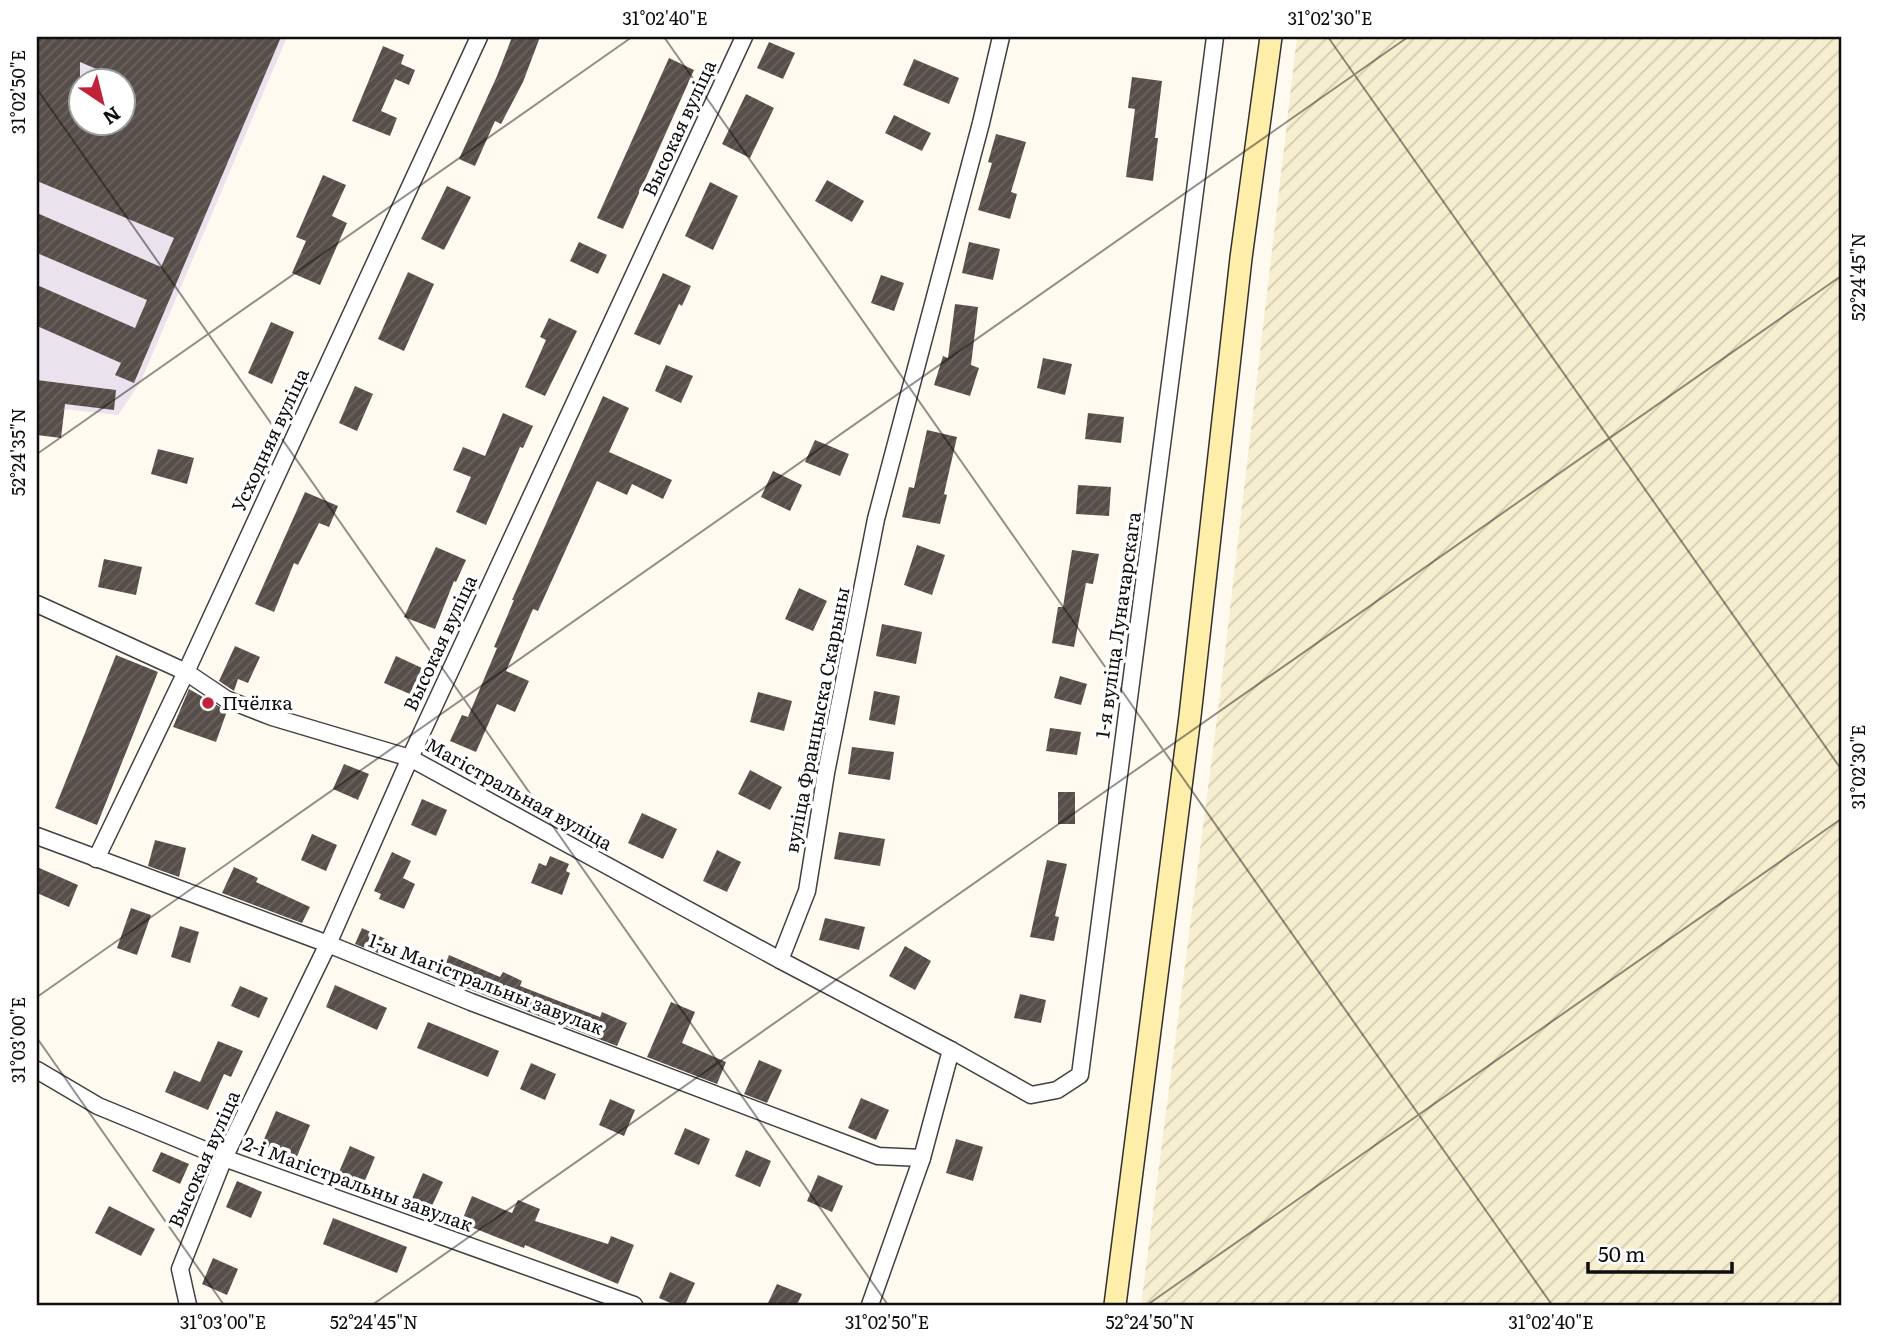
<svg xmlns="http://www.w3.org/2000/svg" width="1878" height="1342" viewBox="0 0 1878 1342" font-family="Literata,serif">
	<defs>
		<pattern id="farmland-furrows" width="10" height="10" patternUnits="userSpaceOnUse" patternTransform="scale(1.75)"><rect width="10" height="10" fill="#f6eece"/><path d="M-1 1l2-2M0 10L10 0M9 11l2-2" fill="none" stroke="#d2cbb0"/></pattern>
		<pattern id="building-hatch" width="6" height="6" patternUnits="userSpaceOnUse" patternTransform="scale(1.75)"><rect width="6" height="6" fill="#574e4a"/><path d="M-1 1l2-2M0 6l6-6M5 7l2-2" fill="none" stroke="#6a6360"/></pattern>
	</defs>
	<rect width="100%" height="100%" fill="#fffaef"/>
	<path fill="#eae2ed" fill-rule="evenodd" d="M37,37H287L141,381L118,415L37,406ZM80,80H122V122H80Z"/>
	<path fill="url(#farmland-furrows)" d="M1297,37H1841V1305H1141L1219,703Z"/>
	<g fill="url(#building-hatch)" fill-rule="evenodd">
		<path d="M37,37H281L134,383L115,375L121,363L37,326V285L135,328L147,300L37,253V213L161,267L174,238L37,181ZM80,62L122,80V122H80Z"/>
		<path d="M512,37H540L523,82L501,124L495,121L475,166L459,159L497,76Z"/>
		<path d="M769,42L795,53L783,79L757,68Z"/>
		<path d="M383,46L404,55L401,64L415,70L409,85L395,79L381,111L397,118L390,136L352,121Z"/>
		<path d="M669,58L694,70L623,229L597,218Z"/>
		<path d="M914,59L959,78L949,104L903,85Z"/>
		<path d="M1132,77L1162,81L1155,138H1158L1153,181L1126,177L1135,109L1128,108Z"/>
		<path d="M746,94L774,108L750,158L722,144Z"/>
		<path d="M894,115L931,133L922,151L885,133Z"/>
		<path d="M996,134L1026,142L1011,192L1017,194L1010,219L978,210L992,163L988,162Z"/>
		<path d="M323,175L346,185L332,216L347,223L320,285L292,273L306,241L296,237Z"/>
		<path d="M827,180L864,201L852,222L815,201Z"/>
		<path d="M710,182L738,196L713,250L685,236Z"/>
		<path d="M447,186L471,197L444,250L421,239Z"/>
		<path d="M579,242L607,255L598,274L570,261Z"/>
		<path d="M969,242L1000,249L993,280L962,273Z"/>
		<path d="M408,272L434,284L404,351L378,339Z"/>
		<path d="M663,273L691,286L682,306L679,304L660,345L634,334Z"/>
		<path d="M881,275L904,283L894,311L871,303Z"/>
		<path d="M955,304L978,307L971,365L979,368L970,396L934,385L943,356L948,358Z"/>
		<path d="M549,318L577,331L545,396L525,387L546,340L540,337Z"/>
		<path d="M271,322L294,332L272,384L248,373Z"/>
		<path d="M1043,358L1072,364L1065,395L1037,388Z"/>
		<path d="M666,365L693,376L681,403L655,391Z"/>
		<path d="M37,380L116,390L114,410L65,404L61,438L37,435Z"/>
		<path d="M355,386L373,394L357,431L339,423Z"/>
		<path d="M603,396L629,408L609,452L672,480L663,499L632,484L627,495L597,481L538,611L533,609L506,671L529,681L515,712L497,704L476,752L450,741L462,715L468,717L497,648L494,647L514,600H512Z"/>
		<path d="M503,413L533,426L523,448L520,447L486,525L456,512L471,477L453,470L463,447L485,456Z"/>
		<path d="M1088,413L1124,417L1121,443L1085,439Z"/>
		<path d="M927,430L957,437L944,494L947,495L940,524L902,517L909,487L914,488Z"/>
		<path d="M815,440L849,454L840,476L805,462Z"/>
		<path d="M158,449L194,458L187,484L151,474Z"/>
		<path d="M773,471L802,485L790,511L761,497Z"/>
		<path d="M1078,485L1111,487L1109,516L1076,514Z"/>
		<path d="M305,492L338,506L329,527L319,523L298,565L294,563L274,612L255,604Z"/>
		<path d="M917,545L945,555L932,595L904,585Z"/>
		<path d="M436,547L466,560L456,582L454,581L435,629L404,617Z"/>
		<path d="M1072,550L1099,554L1093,584L1086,583L1074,647L1052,643L1058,607H1063Z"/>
		<path d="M104,559L142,567L136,595L98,587Z"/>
		<path d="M799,588L827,601L813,631L785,619Z"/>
		<path d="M882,624L922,632L916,664L876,656Z"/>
		<path d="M235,646L260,657L248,683L238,679L234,691L219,681Z"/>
		<path d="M116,655L158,672L97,825L55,808Z"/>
		<path d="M396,656L422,668L410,694L384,683Z"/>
		<path d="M1060,676L1087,684L1081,705L1054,698Z"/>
		<path d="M189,689L227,711L216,742L173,727Z"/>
		<path d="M874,691L900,696L895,725L869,720Z"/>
		<path d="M758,692L792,701L784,731L750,722Z"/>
		<path d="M1050,728L1081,732L1077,755L1046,751Z"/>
		<path d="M852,747L894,752L890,780L848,774Z"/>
		<path d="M344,764L369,774L358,800L333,789Z"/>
		<path d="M750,770L782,787L770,810L738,794Z"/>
		<rect x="1058" y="792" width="17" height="32"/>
		<path d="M422,799L447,810L436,836L411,825Z"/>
		<path d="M642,813L677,829L663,859L628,843Z"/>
		<path d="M839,832L885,839L880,866L834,859Z"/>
		<path d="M312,834L337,845L326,871L301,860Z"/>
		<path d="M155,840L186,848L179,877L148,866Z"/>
		<path d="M717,850L741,862L727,892L703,881Z"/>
		<path d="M392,852L411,861L403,878L415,884L404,909L379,899L381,894L374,891Z"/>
		<path d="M550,856L569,864L566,871L570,873L562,895L531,883L539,863L546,866Z"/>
		<path d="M1047,860L1067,864L1055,916L1059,917L1054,941L1030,937Z"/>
		<path d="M37,867L78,885L69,907L37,893Z"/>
		<path d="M234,867L258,878L256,882L310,907L302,923L222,893Z"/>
		<path d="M131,908L151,915L137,955L117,948Z"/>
		<path d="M825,918L865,927L859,950L819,940Z"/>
		<path d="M180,926L199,932L190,963L171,957Z"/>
		<path d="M362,928L390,941L383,955L355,944Z"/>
		<path d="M905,946L931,961L915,990L889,976Z"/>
		<path d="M449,955L500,977L503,972L522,981L520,986L600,1017L602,1012L627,1023L617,1046L440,978Z"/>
		<path d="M335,985L387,1008L377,1030L326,1007Z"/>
		<path d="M240,986L268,998L259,1018L231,1006Z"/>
		<path d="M1020,994L1046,1000L1041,1023L1014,1018Z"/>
		<path d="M671,1002L695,1012L682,1043L726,1062L717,1084L647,1057Z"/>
		<path d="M428,1022L499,1051L488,1077L417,1048Z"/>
		<path d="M218,1041L243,1051L231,1077L224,1074L208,1110L165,1092L174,1071L200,1082Z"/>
		<path d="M759,1060L782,1070L767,1103L744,1094Z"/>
		<path d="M531,1063L556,1074L545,1100L520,1089Z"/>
		<path d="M861,1098L889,1110L876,1140L848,1128Z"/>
		<path d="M610,1099L635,1110L624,1136L599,1125Z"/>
		<path d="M276,1111L310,1125L296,1159L262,1144Z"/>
		<path d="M685,1128L710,1139L699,1165L674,1154Z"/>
		<path d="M956,1139L983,1147L973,1181L946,1173Z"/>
		<path d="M350,1146L375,1157L364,1183L339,1172Z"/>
		<path d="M746,1150L771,1161L760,1187L735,1176Z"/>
		<path d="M161,1152L189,1164L180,1184L152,1171Z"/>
		<path d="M423,1173L443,1182L430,1210L411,1201Z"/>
		<path d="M818,1175L843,1186L832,1212L807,1201Z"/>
		<path d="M237,1181L262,1192L251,1218L226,1207Z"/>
		<path d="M472,1196L512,1213L518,1200L540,1209L535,1221L608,1244L611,1236L634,1245L618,1284L525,1245L524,1248L461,1223Z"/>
		<path d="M109,1206L155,1229L141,1256L95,1233Z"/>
		<path d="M333,1218L407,1247L397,1273L323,1244Z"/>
		<path d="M213,1258L238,1269L227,1295L202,1284Z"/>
		<path d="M670,1272L695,1283L685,1305H675L659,1298Z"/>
		<path d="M777,1284L802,1294L797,1305H767Z"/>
	</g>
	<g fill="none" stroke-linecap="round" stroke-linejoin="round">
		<g stroke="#414141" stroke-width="19">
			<g id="street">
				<path d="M37,604L186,672L226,699L272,717L410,758L780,960"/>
				<path d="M37,836L328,944L471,1002L878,1156L922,1158"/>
				<path d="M96,859L186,672L479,37"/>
				<path d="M951,1050L1031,1095L1057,1090L1080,1075L1215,37"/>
				<path d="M37,1070L98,1106L224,1158L634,1305"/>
				<path d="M188,1305L180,1269L224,1158L328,944L410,758L744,37"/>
				<path d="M870,1305L922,1158L951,1050L780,960L807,891L826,773L876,519L981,123L1001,37"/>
			</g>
		</g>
		<g stroke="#303030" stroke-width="24">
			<path id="secondary" d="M1115,1305L1190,716L1241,258L1271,37"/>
		</g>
		<use href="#street" stroke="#fff" stroke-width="16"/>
		<use href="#secondary" stroke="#ffedaa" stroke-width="21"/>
	</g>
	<path fill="none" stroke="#0e0e0e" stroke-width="2" stroke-opacity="0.45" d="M664,37L1552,1305M1328,37L1841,769M37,89L888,1305M37,454L632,37M37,997L1408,37M37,1038L224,1305M372,1305L1841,276M1147,1305L1841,819"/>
	<circle fill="#c12239" stroke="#fff" stroke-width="2.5" cx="208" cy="703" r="7"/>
	<g text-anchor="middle" stroke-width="7" stroke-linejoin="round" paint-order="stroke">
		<g font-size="19" fill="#0e0e0e" stroke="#fff">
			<text transform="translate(679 128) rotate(-65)" y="7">Высокая вуліца</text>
			<text transform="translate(270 440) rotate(-65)" y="7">Усходняя вуліца</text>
			<text transform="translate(1118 625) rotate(-82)" y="7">1-я вуліца Луначарскага</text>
			<text transform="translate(440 643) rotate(-65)" y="7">Высокая вуліца</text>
			<text transform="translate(817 720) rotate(-79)" y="7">вуліца Францыска Скарыны</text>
			<text transform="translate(519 794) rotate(29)" y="7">Магістральная вуліца</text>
			<text transform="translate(486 984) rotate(21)" y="7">1-ы Магістральны завулак</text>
			<text transform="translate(204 1159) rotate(-66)" y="7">Высокая вуліца</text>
			<text transform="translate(358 1184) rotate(20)" y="7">2-і Магістральны завулак</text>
		</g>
		<g font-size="19" fill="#0e0e0e" stroke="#fff" text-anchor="start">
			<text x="222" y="710">Пчёлка</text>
		</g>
	</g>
	<rect width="1878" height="1342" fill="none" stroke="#ffffff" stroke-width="77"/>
	<g transform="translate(102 102) rotate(145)"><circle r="33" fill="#ffffff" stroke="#9f9f9f" stroke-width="2"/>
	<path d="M0-5L12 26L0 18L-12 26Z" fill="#c12239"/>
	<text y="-10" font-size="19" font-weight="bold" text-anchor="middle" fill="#0e0e0e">N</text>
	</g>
	<path d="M1588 1262v10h144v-10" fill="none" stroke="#0e0e0e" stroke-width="3.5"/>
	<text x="1598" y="1262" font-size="21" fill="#0e0e0e" stroke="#ffffff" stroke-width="5" paint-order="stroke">50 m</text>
	<rect x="38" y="38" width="1802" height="1266" fill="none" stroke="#0e0e0e" stroke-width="2.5"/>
	<g font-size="18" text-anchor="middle" fill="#0e0e0e">
		<text x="665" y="25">31°02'40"E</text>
		<text x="1330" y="25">31°02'30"E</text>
		<text transform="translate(19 92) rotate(-90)" y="6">31°02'50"E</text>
		<text transform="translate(1859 277) rotate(-90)" y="6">52°24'45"N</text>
		<text transform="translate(19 452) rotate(-90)" y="6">52°24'35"N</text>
		<text transform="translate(1859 767) rotate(-90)" y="6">31°02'30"E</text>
		<text transform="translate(19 1040) rotate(-90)" y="6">31°03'00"E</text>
		<text x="223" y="1329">31°03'00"E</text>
		<text x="374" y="1329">52°24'45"N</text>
		<text x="887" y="1329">31°02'50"E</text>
		<text x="1150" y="1329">52°24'50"N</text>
		<text x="1551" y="1329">31°02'40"E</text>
	</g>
</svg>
